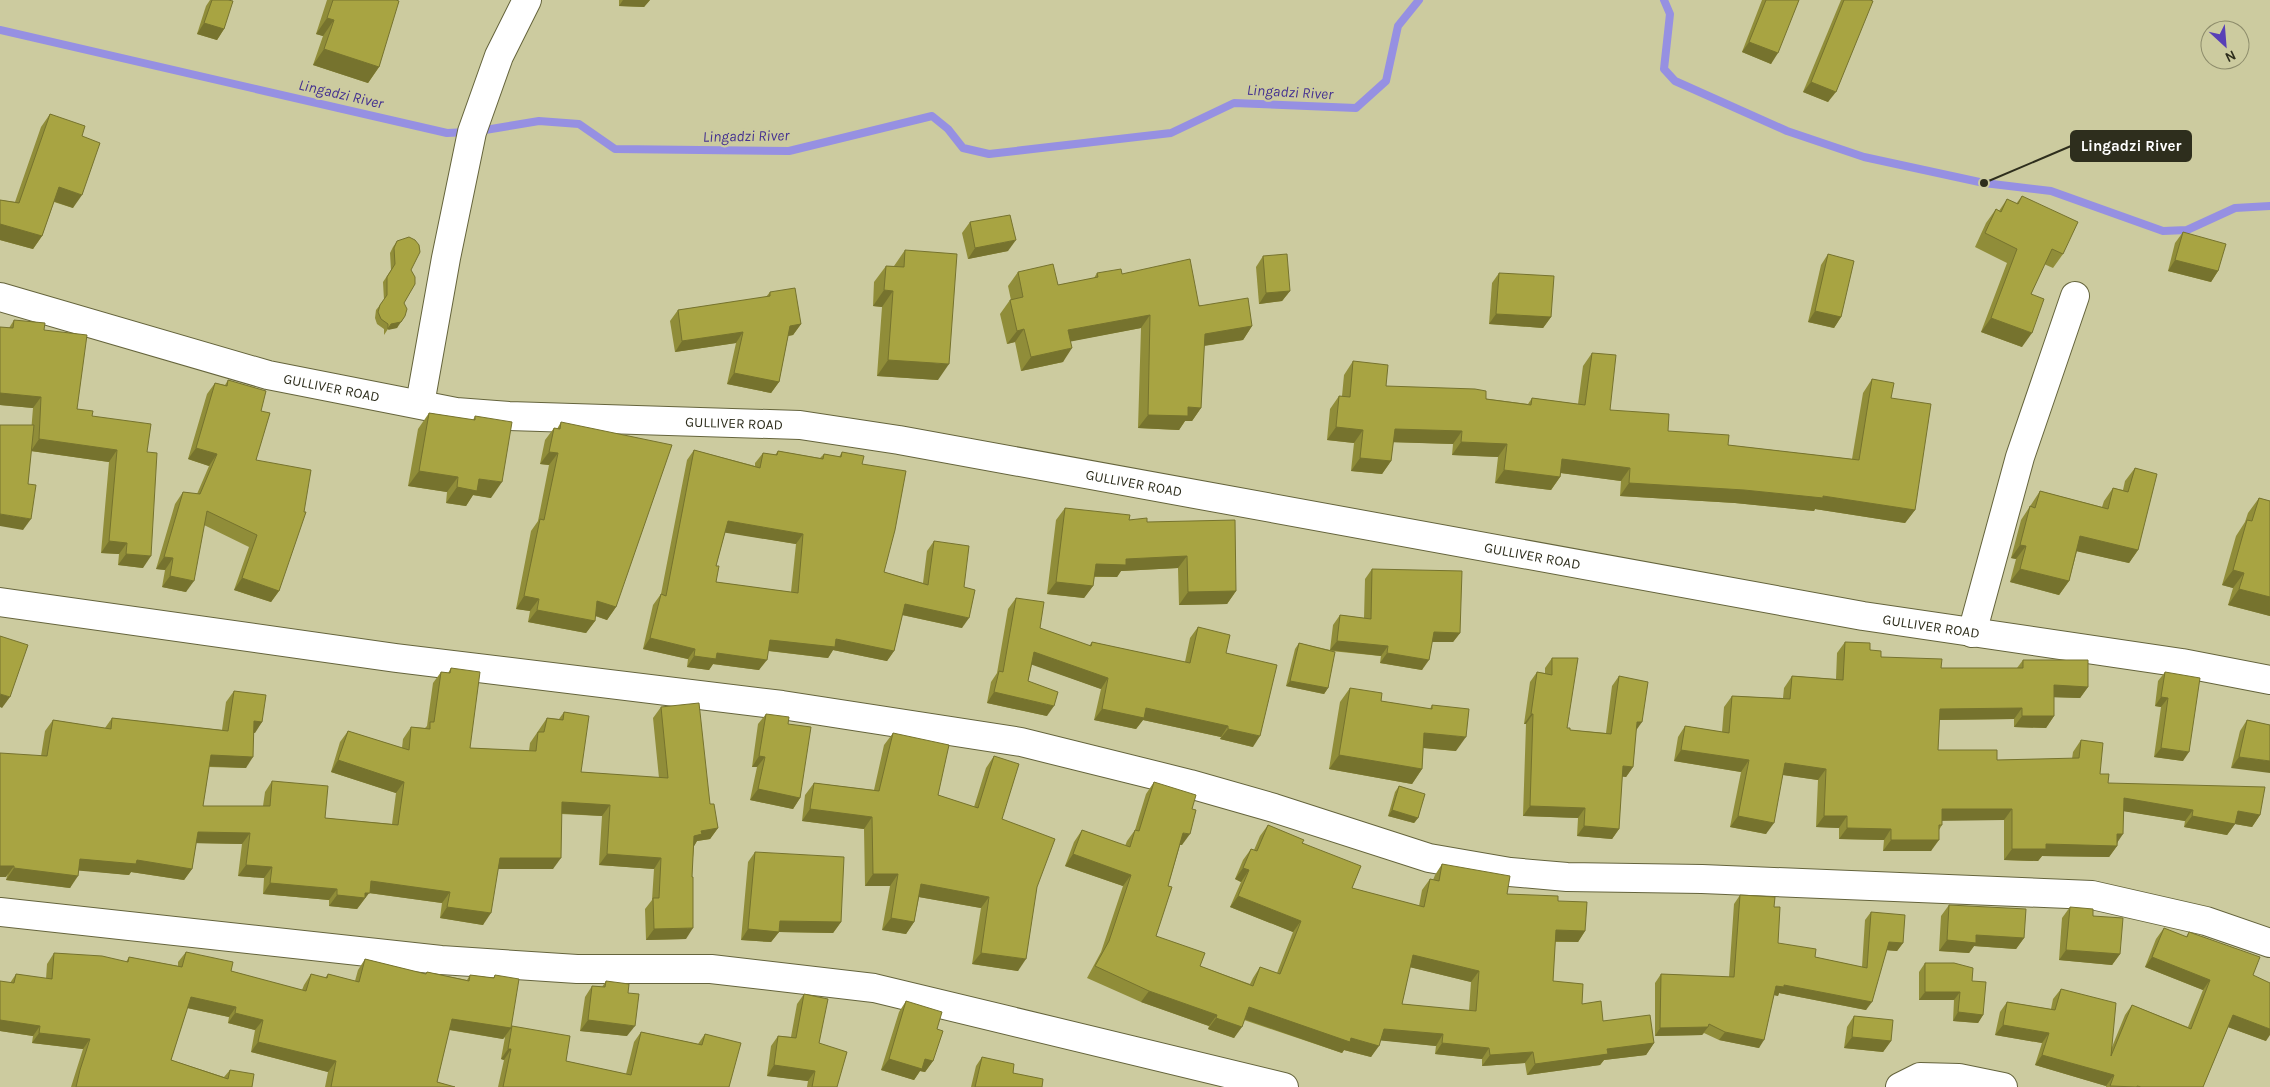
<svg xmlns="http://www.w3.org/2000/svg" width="2270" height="1087" viewBox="0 0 2270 1087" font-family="Karla,sans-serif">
	<rect width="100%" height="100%" fill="#cccb9f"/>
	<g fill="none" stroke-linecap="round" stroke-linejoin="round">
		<g stroke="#9690e2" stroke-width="8">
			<path d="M1664,0L1670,14L1664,69L1675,81L1787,131L1864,157L1984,183L2051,191L2163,231L2187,230L2235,208L2270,206"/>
			<path d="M0,30L447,133L468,132"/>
			<path d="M479,131L539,121L579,124L615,149L789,151L932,116L948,129L963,148L989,154L1171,133L1234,103L1356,108L1386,81L1398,26L1419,0"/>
		</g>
		<g stroke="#65643c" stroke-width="30">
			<g id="street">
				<path id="s1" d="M0,297L268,375L456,412L509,416L800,425L899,440L1863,616L2182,663L2270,680"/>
				<path d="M420,404L446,258L472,132L499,56L527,0"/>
				<path d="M0,602L396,658L782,705L1021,742L1190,784L1274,808L1429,858L1510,872L1567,877L1702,879L2092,895L2206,921L2270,943"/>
				<path d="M1972,633L2020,457L2075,296"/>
				<path d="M0,912L441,960L577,969H711L874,988L1284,1087"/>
				<path d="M1900,1087L1920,1077L1959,1078L2003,1087"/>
			</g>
		</g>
		<use href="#street" stroke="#fff" stroke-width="28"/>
	</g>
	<g fill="#908d39" fill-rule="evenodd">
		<path d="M210,0H228L224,29L217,40L197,34L206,6Z"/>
		<path d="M327,0H396L379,67L368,83L313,65L323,36L316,34Z"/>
		<path d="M619,0H650L644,7L619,6Z"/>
		<path d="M1762,0H1799L1771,64L1742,52Z"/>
		<path d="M1841,0H1870L1828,102L1803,92Z"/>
		<path d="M50,114L82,136L73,208L54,202L42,236L33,249L0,240V200L15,202L41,127Z"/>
		<path d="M2022,196L2063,254L2053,268L2044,264L2031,294L2022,347L1981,332L2007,263L1975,247L1986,223L1996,209L1999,211L2007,199L2016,204Z"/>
		<path d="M970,222L1008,251L968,259L962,233Z"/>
		<path d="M2183,232L2218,271L2211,282L2168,271L2175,243Z"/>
		<path d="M397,241L411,270L404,303L397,328L388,329L384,335V329L377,324L375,318L376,310L384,300L383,282L391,270L390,253L393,247Z"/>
		<path d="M905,250L938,380L877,376L882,307L873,306L874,282L886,266H894Z"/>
		<path d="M1828,254L1841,317L1834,328L1808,322L1821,265Z"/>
		<path d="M1263,256L1290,291L1282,301L1259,304L1256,267Z"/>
		<path d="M1018,272L1058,285L1094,278L1097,273L1122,274L1252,326L1243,340L1204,346L1201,408L1192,421H1185L1179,430L1138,428L1141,328L1071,341L1063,362L1021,371L1015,342L1007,344L1000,314L1010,300H1011L1008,286Z"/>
		<path d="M1499,273L1551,317L1543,328L1489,324L1492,283Z"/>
		<path d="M770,292L801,324L793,335L788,336L779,382L771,393L727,384L736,343L675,352L670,321L678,310L766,297Z"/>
		<path d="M14,320L44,330L77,409L92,416L147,452L143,568L118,565L119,554L101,553L109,462L31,451L23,530L33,408L0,405V327L9,328Z"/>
		<path d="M1592,353L1610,410L1668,431L1728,445L1852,459L1863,393L1872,379L1891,398L1915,510L1905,523L1815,509L1814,511L1735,503L1620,496L1621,481L1561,473L1560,477L1551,490L1495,483L1498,457L1452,455L1453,444L1393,442L1391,461L1382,474L1351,471L1354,443L1327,440L1330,409L1339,396H1342L1344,375L1353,361L1386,386L1528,404L1532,398L1578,404L1583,366Z"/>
		<path d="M228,380L261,411L256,460L279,591L271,602L234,590L249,547L204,525L186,592L162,587L165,570L156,569L175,504L183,492L197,494L209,466L188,459L207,394L215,383L225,385Z"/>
		<path d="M429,413L473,420L475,416L491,498L473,495L466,506L446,503L447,492L408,486L418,429Z"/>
		<path d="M561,422L616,607L607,620L595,616V621L586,633L528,622L530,611L516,609L531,531L538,521L549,465L540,464L545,440L554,428L557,429Z"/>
		<path d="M694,450L755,466V463L763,453L775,455L778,451L820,458L824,454L839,457L842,452L862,464L884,572L923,583L927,551L934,541L964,587L962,628L902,615L894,651L887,661L833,650L828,658L768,651L759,670L713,664L709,670L687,667L688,659L643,649L653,605L661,594L687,460ZM725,532L796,544L791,592L716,582V566Z"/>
		<path d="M2135,468L2138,550L2129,563L2077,551L2069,581L2059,595L2010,582L2016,559L2011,558L2021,520L2040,491L2102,507L2104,501L2113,488L2123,490L2125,481Z"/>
		<path d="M2259,498L2270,501V616L2228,605L2233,588L2222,585L2236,536L2245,522L2248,513Z"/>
		<path d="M1065,508L1129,520L1147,522L1236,591L1227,604L1179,605L1178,568L1121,571L1117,577H1094L1093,586L1084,598L1047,594L1056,520Z"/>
		<path d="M1372,569L1460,633L1453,642H1432L1422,670L1380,663L1381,656L1331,651L1328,688L1324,694L1286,686L1295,649L1299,643L1330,650L1333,625L1340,615L1364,618L1365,579Z"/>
		<path d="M1016,598L1040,628L1089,646L1092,642L1185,662L1190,638L1198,627L1226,653L1253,747L1220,739L1221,737L1143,720L1136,729L1094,720L1101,689L1032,664L1028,681L1047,716L987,703L991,682L997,673L1008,609Z"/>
		<path d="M1845,642L1870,650L1881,657L1941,668H2017L2023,660L2088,687L2080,698L2054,697V716L2046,728L2014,727V719L1939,720L1938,750L1997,760L2072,759L2073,752L2081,740L2100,774L2108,783L2260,815L2252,827L2235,824L2227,835L2184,827L2185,821L2124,811L2117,846L2109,857L2042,856L2038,861L2004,860V820H1942V825L1939,830L1931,851H1883L1884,840L1839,839V828L1816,827L1818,780L1783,775L1766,834L1730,827L1741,772L1674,761L1678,737L1685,726L1722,732L1724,707L1732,696L1783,698L1784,688L1792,676L1836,679L1837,653Z"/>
		<path d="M1552,658L1567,728L1570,730L1606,733L1612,686L1619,676L1636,730L1633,767L1626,777L1622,776L1619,829L1612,839L1577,836L1578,818L1523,816L1526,724H1524L1530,682L1537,672L1545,673V668Z"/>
		<path d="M451,668L470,748L529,751L530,743L547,718L559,719L564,712L581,772L659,778L653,718L661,707L710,804L718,828L710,839L697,841L694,846L686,939L646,940L645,909L652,900L654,869L599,865L602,816L561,814L553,869H498L483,925L440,918L442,903L369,893L357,909L329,906V900L263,894L264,878L238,876L242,844L196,843L192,869L184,880L131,872L129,875L79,870L70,888L6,880L41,756L45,731L53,720L105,728L112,718L222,730L226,702L234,691L262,722L254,733L246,768L209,767L203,806H263L265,792L272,781L325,818L392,824L396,793L331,772L340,742L348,731L402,748L403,739L411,727L425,728L427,726L433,683L441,672L448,673Z"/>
		<path d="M2165,672L2183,761L2154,757L2161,707L2155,706L2158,681Z"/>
		<path d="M1350,688L1381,701L1430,709L1432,705L1456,751L1423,748L1422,769L1412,784L1329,769L1340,702Z"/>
		<path d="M766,714L800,798L793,809L750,800L757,767H752L758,724Z"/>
		<path d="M2247,720L2270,725L2231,768L2240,731Z"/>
		<path d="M893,733L938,795L974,807L986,768L994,756L1002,819L1037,887L1018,971L972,964L981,908L919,897L914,922L906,934L882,930L890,886H865L864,829L802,821L805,795L814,783L874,790L884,745Z"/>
		<path d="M1154,782L1182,845H1180L1168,886L1156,936L1200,966L1250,984L1253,978L1260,967L1277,973L1293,932L1230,907L1241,882L1235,879L1243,860L1251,849L1254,850L1260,836L1268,825L1302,843L1352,888L1419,906L1422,890L1430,879L1433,880L1435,875L1442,864L1507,894L1558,901L1585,931L1578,942H1555L1553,981L1603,1021L1654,1043L1646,1055L1604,1060L1600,1065L1527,1075L1525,1063L1482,1066V1059L1435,1054L1436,1046L1381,1040L1371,1057L1344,1050L1342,1053L1244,1020L1234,1038L1208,1029L1209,1026L1141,1002L1087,978L1101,952L1123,886L1065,866L1074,842L1082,830L1125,846L1127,841L1135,830L1146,794ZM1410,967L1471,982L1469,1011L1402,1004Z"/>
		<path d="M1399,786L1418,818L1414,823L1388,816L1395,792Z"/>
		<path d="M755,852L841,922L833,933L779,932L771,942L741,940L748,862Z"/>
		<path d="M1740,895L1774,907L1778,943L1815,957L1862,967L1865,920L1871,912L1903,943L1897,951L1887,950L1866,1010L1779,993L1778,996L1774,995L1759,1048L1719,1040L1704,1033L1702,1035L1655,1036V983L1661,974L1729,977L1734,904Z"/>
		<path d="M1949,905L2024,938L2016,949L1974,946L1969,953L1939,951L1941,916Z"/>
		<path d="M2070,907L2093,916L2120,954L2112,965L2059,960L2062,918Z"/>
		<path d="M2164,928L2186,937L2189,932L2253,975L2266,1041L2228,1027L2203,1087H2106V1086L2035,1065L2042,1043L1995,1035L2000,1012L2007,1002L2051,1009L2053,999L2061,989L2112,1047L2125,1015L2132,1005L2188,1027L2203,990L2145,967L2156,939Z"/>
		<path d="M186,952L231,971L302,990L304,985L311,974L325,978L328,974L355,981L358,970L365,959L425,974L427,972L467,980L470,975L493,978L495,975L511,1028L512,1026L566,1061L626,1074L634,1042L641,1032L698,1044L705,1034L729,1087H498L504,1060L501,1059L505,1037L503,1039L449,1030L437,1082L455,1087H325L328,1072L251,1052L255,1030L228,1023L229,1017L187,1008L171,1060L224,1077L230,1070L252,1087H71L83,1049L32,1043L33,1036L0,1031V981L10,983L16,974L46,979L47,964L54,953L126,962L129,957L178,966V962Z"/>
		<path d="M1925,963L1972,981L1983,1015L1978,1023L1953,1021L1954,1000H1919V972Z"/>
		<path d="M606,981L628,993L627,1036L580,1031L585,997L592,986L602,987Z"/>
		<path d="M804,994L819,1043L837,1087H807L808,1081L767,1076L771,1046L778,1036L791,1037L797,1004Z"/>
		<path d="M906,1001L937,1029L933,1061L925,1072L920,1071L914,1080L881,1070L899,1012Z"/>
		<path d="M1854,1016L1891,1041L1883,1052L1844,1048L1847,1027Z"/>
		<path d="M982,1057L1013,1073L1042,1087H971L976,1066Z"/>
	</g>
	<g fill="#76732e">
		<path d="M623,0H650L644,7L619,6Z"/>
		<path d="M327,18L334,20L323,36L316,34Z"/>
		<path d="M204,23L224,29L217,40L197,34Z"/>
		<path d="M1749,42L1778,53L1771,64L1742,52Z"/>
		<path d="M324,49L379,67L368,83L313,65Z"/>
		<path d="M1811,82L1836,92L1828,102L1803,92Z"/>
		<path d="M59,187L82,195L73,208L50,200Z"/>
		<path d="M0,224L42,236L33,249L0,240Z"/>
		<path d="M1016,240L1008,251L968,259L975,248Z"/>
		<path d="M2175,260L2218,271L2211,282L2168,271Z"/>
		<path d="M884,290L893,291L882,307L873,306Z"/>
		<path d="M1290,291L1282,301L1259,304L1266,293Z"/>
		<path d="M1815,311L1841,317L1834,328L1808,322Z"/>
		<path d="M1496,314L1551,317L1543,328L1489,324Z"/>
		<path d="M1150,315L1141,328L1058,344L1068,330Z"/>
		<path d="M405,316L397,328L388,330L391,324Z"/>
		<path d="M1991,318L2032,333L2022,347L1981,332Z"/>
		<path d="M801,324L793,335L782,337L790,326Z"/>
		<path d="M1252,326L1243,340L1195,347L1205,334Z"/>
		<path d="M1024,329L1015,342L1007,344L1017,331Z"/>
		<path d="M743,332L736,343L675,352L682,341Z"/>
		<path d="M1072,348L1063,362L1021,371L1031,357Z"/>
		<path d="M888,360L949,364L938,380L877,376Z"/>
		<path d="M734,373L779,382L771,393L727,384Z"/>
		<path d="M0,393L41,397L33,408L0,405Z"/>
		<path d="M1188,407L1201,408L1192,421H1185L1179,430L1138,428L1148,415Z"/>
		<path d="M1336,427L1363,430L1354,443L1327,440Z"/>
		<path d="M1395,429L1462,431L1453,444L1386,442Z"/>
		<path d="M39,439L117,450L109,462L31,451Z"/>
		<path d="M1461,442L1507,444L1498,457L1452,455Z"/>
		<path d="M196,448L217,454L209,466L188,459Z"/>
		<path d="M549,452L558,453L549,465L540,464Z"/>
		<path d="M1360,458L1391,461L1382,474L1351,471Z"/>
		<path d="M1562,459L1630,468L1621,481L1553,472Z"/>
		<path d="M1504,470L1560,477L1551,490L1495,483Z"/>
		<path d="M419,471L458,477L447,492L408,486Z"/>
		<path d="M479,479L502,482L491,498L473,495L466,506L446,503L457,487Z"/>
		<path d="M1629,483L1744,490L1823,496L1915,510L1905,523L1815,509L1814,511L1735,503L1620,496Z"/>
		<path d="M0,514L31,519L23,530L0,526Z"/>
		<path d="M728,521L803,534L796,544L721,532Z"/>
		<path d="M2080,536L2138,550L2129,563L2071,550Z"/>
		<path d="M109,541L127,543L119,554L101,553Z"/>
		<path d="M2020,545L2026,546L2016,559L2011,558Z"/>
		<path d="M126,554L151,556L143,568L118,565Z"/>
		<path d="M1187,556L1178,568L1121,571L1117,577L1087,576L1096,564L1126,559Z"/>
		<path d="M164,557L173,558L165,570L156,569Z"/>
		<path d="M2020,569L2069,581L2059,595L2010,582Z"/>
		<path d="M2233,570L2244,573L2233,588L2222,585Z"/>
		<path d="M170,576L194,581L186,592L162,587Z"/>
		<path d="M242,578L279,591L271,602L234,590Z"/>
		<path d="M1056,582L1093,586L1084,598L1047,594Z"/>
		<path d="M2239,589L2270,597V616L2228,605Z"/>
		<path d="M1236,591L1227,604L1179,605L1188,592Z"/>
		<path d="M524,596L539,599L530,611L516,609Z"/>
		<path d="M597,601L616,607L607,620L588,613Z"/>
		<path d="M905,604L969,618L962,628L898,614Z"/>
		<path d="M537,610L595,621L586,633L528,622Z"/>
		<path d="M1434,632L1460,633L1453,642H1427Z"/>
		<path d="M650,638L695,649L688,659L643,649Z"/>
		<path d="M836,639L894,651L887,661L833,650L828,658L762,650L770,640Z"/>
		<path d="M1337,641L1388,646L1381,656L1330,650Z"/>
		<path d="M1034,652L1108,678L1101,689L1027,663Z"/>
		<path d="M717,653L767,660L759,670L713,664L709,670L687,667L694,656Z"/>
		<path d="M1387,653L1429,660L1422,670L1380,663Z"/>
		<path d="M1290,681L1328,688L1324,694L1286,686Z"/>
		<path d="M2054,685L2088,687L2080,698L2046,697Z"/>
		<path d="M994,692L1054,706L1047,716L987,703Z"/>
		<path d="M0,694L10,697L2,708L0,707Z"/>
		<path d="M2161,697L2168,698L2161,707L2155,706Z"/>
		<path d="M1146,708L1228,726L1221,737L1143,720L1136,729L1094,720L1102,709Z"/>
		<path d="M2022,708L2014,719L1932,720L1940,709Z"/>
		<path d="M1531,714H1533L1526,724H1524Z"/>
		<path d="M2022,716H2054L2046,728L2014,727Z"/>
		<path d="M254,721L262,722L255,733L246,732Z"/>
		<path d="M1637,722H1642L1635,732Z"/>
		<path d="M1228,729L1260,736L1253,747L1220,739Z"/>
		<path d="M1424,733L1466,737L1456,751L1414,747Z"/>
		<path d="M2161,748L2189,752L2183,761L2154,757Z"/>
		<path d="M1681,750L1749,760L1741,772L1674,761Z"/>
		<path d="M211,755L253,757L246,768L203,766Z"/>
		<path d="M1339,755L1422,769L1412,784L1329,769Z"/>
		<path d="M759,756L765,757L757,767H752Z"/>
		<path d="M2239,757L2270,761V773L2231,768Z"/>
		<path d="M338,760L404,782L396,793L331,772Z"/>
		<path d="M1785,763L1826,769L1818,780L1777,774Z"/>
		<path d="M1623,766L1633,767L1626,777L1616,776Z"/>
		<path d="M758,789L800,798L793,809L750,800Z"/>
		<path d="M2124,798L2193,810L2185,821L2116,810Z"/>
		<path d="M562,802L610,805L602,816L554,813Z"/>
		<path d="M1530,806L1585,808L1578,818L1523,816Z"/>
		<path d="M810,809L872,817L864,829L802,821Z"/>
		<path d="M1942,809H2012L2004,820L1934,821Z"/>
		<path d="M1392,810L1418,818L1414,823L1388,816Z"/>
		<path d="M2238,811L2260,815L2252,827L2235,824L2227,835L2184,827L2192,816Z"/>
		<path d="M1738,816L1774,823L1766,834L1730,827Z"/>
		<path d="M1824,816H1847L1839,828L1816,827Z"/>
		<path d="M1584,826L1619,829L1612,839L1577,836Z"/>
		<path d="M718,828L710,839L697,841L694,846V836L701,831Z"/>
		<path d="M1847,828L1891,829L1884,840L1839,839Z"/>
		<path d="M198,832L250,833L242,844L190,843Z"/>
		<path d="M1183,833L1190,834L1182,845L1176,844Z"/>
		<path d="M2117,834H2123L2115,846Z"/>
		<path d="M1891,840H1939L1931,851H1883Z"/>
		<path d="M2046,844L2117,846L2109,857L2042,856L2038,861L2004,860L2012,849Z"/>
		<path d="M607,854L661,858L654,869L599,865Z"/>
		<path d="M1073,854L1131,875L1123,886L1065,866Z"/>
		<path d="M500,858H561L553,869H492Z"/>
		<path d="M80,859L137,860L192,869L184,880L131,872L129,875L72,870Z"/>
		<path d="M246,865L272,867L264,878L238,876Z"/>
		<path d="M0,866H14L6,877H0Z"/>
		<path d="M14,868L78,876L70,888L6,880Z"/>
		<path d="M1243,868L1249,870L1241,882L1235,879Z"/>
		<path d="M873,874H898L890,886H865Z"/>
		<path d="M371,881L450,892L442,903L369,893L357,909L329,906L337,895Z"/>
		<path d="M270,883L337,889L329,900L263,894Z"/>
		<path d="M921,884L989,897L981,908L913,896Z"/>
		<path d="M1238,896L1301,921L1293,932L1230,907Z"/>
		<path d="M447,907L491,913L483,925L440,918Z"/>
		<path d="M891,918L914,922L906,934L882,930Z"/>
		<path d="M780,921L841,922L833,933L779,932L771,942L741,940L748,929Z"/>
		<path d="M693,928L686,939L646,940L654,929Z"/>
		<path d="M1556,930L1585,931L1578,942L1548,941Z"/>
		<path d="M1976,935L2024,938L2016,949L1974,946L1969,953L1939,951L1947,940Z"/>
		<path d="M1889,942L1903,943L1897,951L1884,950Z"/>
		<path d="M2066,950L2120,954L2112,965L2059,960Z"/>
		<path d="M981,953L1026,959L1018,971L972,964Z"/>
		<path d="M1413,955L1479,971L1471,982L1405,966Z"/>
		<path d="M2152,957L2210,980L2203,990L2145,967Z"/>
		<path d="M1784,985L1872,1002L1866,1010L1779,993L1778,996L1770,994L1776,986Z"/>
		<path d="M1149,991L1217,1015L1209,1026L1141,1002Z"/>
		<path d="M1925,992H1960L1954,1000H1919Z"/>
		<path d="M191,997L236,1007L229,1017L183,1007Z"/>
		<path d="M1249,1007L1351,1038L1379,1046L1371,1057L1344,1050L1342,1053L1241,1018Z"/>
		<path d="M1958,1012L1983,1015L1978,1023L1953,1021Z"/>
		<path d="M235,1013L263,1020L255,1030L228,1023Z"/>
		<path d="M2233,1015L2270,1029V1035L2266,1041L2225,1026Z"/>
		<path d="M1216,1018L1242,1027L1234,1038L1208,1029Z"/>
		<path d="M452,1019L511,1028L503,1039L445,1029Z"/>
		<path d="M0,1020L40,1026L33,1036L0,1031Z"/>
		<path d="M588,1020L635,1026L627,1036L580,1031Z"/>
		<path d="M2003,1025L2049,1033L2042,1043L1995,1035Z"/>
		<path d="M1708,1027L1702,1035L1655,1036L1660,1028Z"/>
		<path d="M1384,1029L1443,1034L1436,1046L1376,1040Z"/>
		<path d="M1725,1032L1764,1040L1759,1048L1719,1040Z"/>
		<path d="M39,1033L90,1039L83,1049L32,1043Z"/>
		<path d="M1852,1037L1891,1041L1883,1052L1844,1048Z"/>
		<path d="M258,1042L336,1061L328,1072L251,1052Z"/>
		<path d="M1442,1043L1489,1048L1482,1059L1435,1054Z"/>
		<path d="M1654,1043L1646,1055L1604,1060L1600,1065L1527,1075L1535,1064L1607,1049Z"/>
		<path d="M508,1049H511L504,1060L501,1059Z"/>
		<path d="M1533,1052L1525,1063L1482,1066L1490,1055Z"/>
		<path d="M2042,1055L2114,1075L2106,1086L2035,1065Z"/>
		<path d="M889,1059H925L933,1061L925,1072L920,1071L914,1080L881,1070Z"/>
		<path d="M774,1065L815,1071L808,1081L767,1076Z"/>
	</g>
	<g fill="#a8a442" stroke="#76732e" fill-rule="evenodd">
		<path d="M212,0H228L233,1L224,29L204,23Z"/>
		<path d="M333,0H396L399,1L379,67L324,49L334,20L327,18Z"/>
		<path d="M1766,0H1799L1778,53L1749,42Z"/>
		<path d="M1844,0H1870L1873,1L1836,92L1811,82Z"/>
		<path d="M50,114L85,126L82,136L100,143L82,195L59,187L42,236L0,224V200L19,203Z"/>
		<path d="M2022,196L2078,222L2063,254L2052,249L2031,294L2044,299L2032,333L1991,318L2017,249L1985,233L1996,209L2001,212L2007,199L2018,204Z"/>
		<path d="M1010,215L1016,240L975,248L970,222Z"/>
		<path d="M2183,232L2226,244L2218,271L2175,260Z"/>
		<path d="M409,237L415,240L419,245L420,252L411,270L415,277V284L404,303L407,309L405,316L401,322L391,324L388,329V324L381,319L378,312L380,305L387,295V277L395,264L394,248L397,241Z"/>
		<path d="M905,250L957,254L949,364L888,360L893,291L884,290L886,266L904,267Z"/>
		<path d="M1287,254L1290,291L1266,293L1263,256Z"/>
		<path d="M1828,254L1854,261L1841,317L1815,311Z"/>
		<path d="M1190,259L1199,306L1248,298L1252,326L1205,334L1201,408L1188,407V416L1148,415L1150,315L1068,330L1072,348L1031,357L1024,329L1017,331L1010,300L1023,297L1018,272L1053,264L1058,285L1098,277L1097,273L1121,269L1122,274Z"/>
		<path d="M1499,273L1554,276L1551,317L1496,314Z"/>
		<path d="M795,288L801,324L790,326L779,382L734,373L743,332L682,341L678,310L770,296V292Z"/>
		<path d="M14,320L45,323L44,330L87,335L77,409L93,411L92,416L151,424L147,452L157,453L151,556L126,554L127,543L109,541L117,450L39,439L41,397L0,393V327L13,328Z"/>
		<path d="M1592,353L1616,355L1610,410L1669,414L1668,431L1729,435L1728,445L1859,460L1872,379L1894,383L1891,398L1931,404L1915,510L1823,496V498L1744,490L1629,483L1630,468L1562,459L1560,477L1504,470L1507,444L1461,442L1462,431L1395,429L1391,461L1360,458L1363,430L1336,427L1339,396L1350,397L1353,361L1388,365L1386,386L1475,389L1486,391V399L1531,405L1532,398L1585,405Z"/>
		<path d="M228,380L266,391L261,411L270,413L256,460L311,470L304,512H306L279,591L242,578L257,535L207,511L194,581L170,576L173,558L164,557L183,492L200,494L217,454L196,448L215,383L227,386Z"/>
		<path d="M429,413L475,420V416L512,422L502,482L479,479L477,491L457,487L458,477L419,471Z"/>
		<path d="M561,422L672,445L616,607L597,601L595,621L537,610L539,599L524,596L540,519L544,520L558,453L549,452L554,428L560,429Z"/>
		<path d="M0,425H34L28,484L36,485L31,519L0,514Z"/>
		<path d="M694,450L760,468L763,453L777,455L778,451L823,459L824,454L841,457L842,452L864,456L862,464L906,471L895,530L884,572L928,585L934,541L969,546L964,587L975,590L969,618L905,604L894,651L836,639L835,647L770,640L767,660L717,653L716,659L694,656L695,649L650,638L661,594L666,596ZM728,521L803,534L798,593L716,582L719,566H716Z"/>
		<path d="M2135,468L2157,474L2138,550L2080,536L2069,581L2020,569L2026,546L2020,545L2030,506L2035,508L2040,491L2108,509L2113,488L2128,492Z"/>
		<path d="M2259,498L2270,501V597L2239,589L2244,573L2233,570L2247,520L2252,521Z"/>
		<path d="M1065,508L1130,515L1129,520L1147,518V522L1235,520L1236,591L1188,592L1187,556L1126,559V565L1096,564L1093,586L1056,582Z"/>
		<path d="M1372,569L1462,571L1460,633L1434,632L1429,660L1387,653L1388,646L1337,641L1340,615L1371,619Z"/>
		<path d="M1016,598L1044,602L1040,628L1091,646L1092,642L1190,663L1198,627L1230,635L1226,653L1277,665L1260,736L1228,729V726L1146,708L1144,718L1102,709L1108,678L1034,652L1028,681L1058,692L1054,706L994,692L999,671L1003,672Z"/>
		<path d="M0,636L28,645L10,697L0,694Z"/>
		<path d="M1845,642L1870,643V650L1881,651V657L1942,659L1941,668H2023V660H2088V687L2054,685V716H2022V708L1940,709L1938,750H1997V760L2079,758L2081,740L2103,743L2100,774H2109L2108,783L2265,787L2260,815L2238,811L2235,824L2192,816L2193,810L2124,798L2123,834H2117V846L2046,844V849H2012V809H1942V825H1939V840H1891V829L1847,828V816H1824L1826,769L1785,763L1774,823L1738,816L1749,760L1681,750L1685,726L1729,733L1732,696L1790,699L1792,676L1843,680Z"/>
		<path d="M1299,643L1335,652L1328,688L1290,681Z"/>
		<path d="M1552,658H1578L1567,728H1570V730L1611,734L1619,676L1648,682L1642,722H1637L1633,767L1623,766L1619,829L1584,826L1585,808L1530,806L1533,714H1531L1537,672L1552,675Z"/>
		<path d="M451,668L480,672L470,748L536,751L538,732H544L547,718L563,720L564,712L589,716L581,772L668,778L661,707L699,703L710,804H714L718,828L701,831L702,834L694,836L692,877H693V928L654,929L653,898H659L661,858L607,854L610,805L562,802L561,858H500L491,913L447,907L450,892L371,881L370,893H365V898L337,895V889L270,883L272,867L246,865L250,833L198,832L192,869L137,860L136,864L80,859L78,876L14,868V866H0V753L47,756L53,720L111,729L112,718L228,731L234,691L266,695L262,722L254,721L253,757L211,755L203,806H270L272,781L328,786L325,818L398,825L404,782L338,760L348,731L409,750L411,727L430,729V722H434L441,672L450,673Z"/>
		<path d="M2165,672L2200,678L2189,752L2161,748L2168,698L2161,697Z"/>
		<path d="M1350,688L1382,693L1381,701L1432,709V705L1469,709L1466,737L1424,733L1422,769L1339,755Z"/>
		<path d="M766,714L789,717L788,724L811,727L800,798L758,789L765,757L759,756Z"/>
		<path d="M2247,720L2270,725V761L2239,757Z"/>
		<path d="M893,733L949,745L938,795L978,808L994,756L1019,764L1002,819L1055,839L1037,887L1026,959L981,953L989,897L921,884L914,922L891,918L898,874H873L872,817L810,809L814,783L879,791Z"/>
		<path d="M1154,782L1196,795L1192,809L1196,810L1190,834L1183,833L1168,886L1172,887L1156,936L1205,953L1200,966L1253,986L1260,967L1280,974L1301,921L1238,896L1249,870L1243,868L1251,849L1257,851L1268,825L1304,840L1302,843L1361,866L1352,888L1424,907L1430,879L1439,881L1442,864L1510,876L1507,894L1558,896V901L1587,902L1585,931L1556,930L1553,981L1583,984L1582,1004L1601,1001L1603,1021L1650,1015L1654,1043L1607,1049L1608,1054L1535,1064L1533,1052L1490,1055L1489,1048L1442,1043L1443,1034L1384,1029L1379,1046L1351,1038L1350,1042L1249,1007L1242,1027L1216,1018L1217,1015L1149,991L1095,966L1109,941L1131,875L1073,854L1082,830L1130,847L1135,830L1139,831ZM1413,955L1479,971L1476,1011L1402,1004Z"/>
		<path d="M1399,786L1425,794L1418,818L1392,810Z"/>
		<path d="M755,852L844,857L841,922L780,921L779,932L748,929Z"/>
		<path d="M1740,895L1775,897L1774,907H1780L1778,943L1816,949L1815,957L1867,968L1871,912L1905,915L1903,943L1889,942L1872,1002L1784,985V987L1776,986L1764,1040L1725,1032L1709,1024L1708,1027L1660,1028L1661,974L1734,977Z"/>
		<path d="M1949,905L2026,909L2024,938L1976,935V943L1947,940Z"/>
		<path d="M2070,907L2093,909V916L2123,918L2120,954L2066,950Z"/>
		<path d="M2164,928L2187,937L2189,932L2260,957L2253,975L2270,983V1029L2233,1015L2203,1087H2141L2137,1086V1087L2110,1086L2114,1075L2042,1055L2049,1033L2003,1025L2007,1002L2055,1010L2061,989L2116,1003L2111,1056L2132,1005L2191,1029L2210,980L2152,957Z"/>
		<path d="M186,952L233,962L231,971L306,991L311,974L327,978L328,974L359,982L365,959L426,974L427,972L469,981L470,975L494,978L495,975L519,979L511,1028L452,1019L437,1082L455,1087H331L336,1061L258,1042L263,1020L235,1013L236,1007L191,997L171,1060L228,1079L230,1070L254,1074L252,1087H76L80,1070L90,1039L39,1033L40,1026L0,1020V981L14,983L16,974L52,979L54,953L102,956L128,962L129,957L182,967Z"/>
		<path d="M1925,963H1954L1973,968L1972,981L1986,982L1983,1015L1958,1012L1960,992H1925Z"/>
		<path d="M606,981L629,984L628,993L639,994L635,1026L588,1020L592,986L605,987Z"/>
		<path d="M804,994L828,999L819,1043L847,1052L837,1087H812L815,1071L774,1065L778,1036L796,1038Z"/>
		<path d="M906,1001L942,1012L937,1029L943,1031L933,1061L925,1059L922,1069L889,1059Z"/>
		<path d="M1854,1016L1893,1020L1891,1041L1852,1037Z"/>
		<path d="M512,1026L570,1036L566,1061L631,1075L641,1032L702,1045L705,1034L741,1043L729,1087H503L511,1049H508Z"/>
		<path d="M982,1057L1014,1064L1013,1073L1043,1079L1042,1087H975Z"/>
	</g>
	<g text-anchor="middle" stroke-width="4.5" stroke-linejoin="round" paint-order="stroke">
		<g font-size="14" fill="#2e2e1d" stroke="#cccb9f">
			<text dy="5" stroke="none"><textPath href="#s1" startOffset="344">GULLIVER ROAD</textPath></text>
			<text dy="5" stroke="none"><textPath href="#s1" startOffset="749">GULLIVER ROAD</textPath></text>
			<text dy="5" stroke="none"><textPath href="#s1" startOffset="1154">GULLIVER ROAD</textPath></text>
			<text dy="5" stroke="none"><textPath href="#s1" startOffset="1559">GULLIVER ROAD</textPath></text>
			<text dy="5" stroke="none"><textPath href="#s1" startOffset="1964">GULLIVER ROAD</textPath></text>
		</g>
		<g font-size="15" font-style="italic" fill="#443190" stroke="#cccb9f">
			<text transform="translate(1290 92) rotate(3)" y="5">Lingadzi River</text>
			<text transform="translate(341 94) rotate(13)" y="5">Lingadzi River</text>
			<text transform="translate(746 136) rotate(-1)" y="5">Lingadzi River</text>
		</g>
	</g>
	<path fill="none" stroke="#2e2e1d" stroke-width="2" d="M1984 183L2071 146"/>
	<circle fill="#2e2e1d" stroke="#cccb9f" stroke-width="2" cx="1984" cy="183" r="5"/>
	<rect fill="#2e2e1d" stroke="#2e2e1d" stroke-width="2" x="2071" y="131" width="120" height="30" rx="5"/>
	<g font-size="15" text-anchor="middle" font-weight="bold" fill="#fff">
		<text x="2131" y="151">Lingadzi River</text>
	</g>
	<g transform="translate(2225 45) rotate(154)"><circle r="24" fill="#cccb9f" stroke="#8d8c6b"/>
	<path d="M0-4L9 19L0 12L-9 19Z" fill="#583fb7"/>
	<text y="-8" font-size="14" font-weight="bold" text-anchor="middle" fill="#2e2e1d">N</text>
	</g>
</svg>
